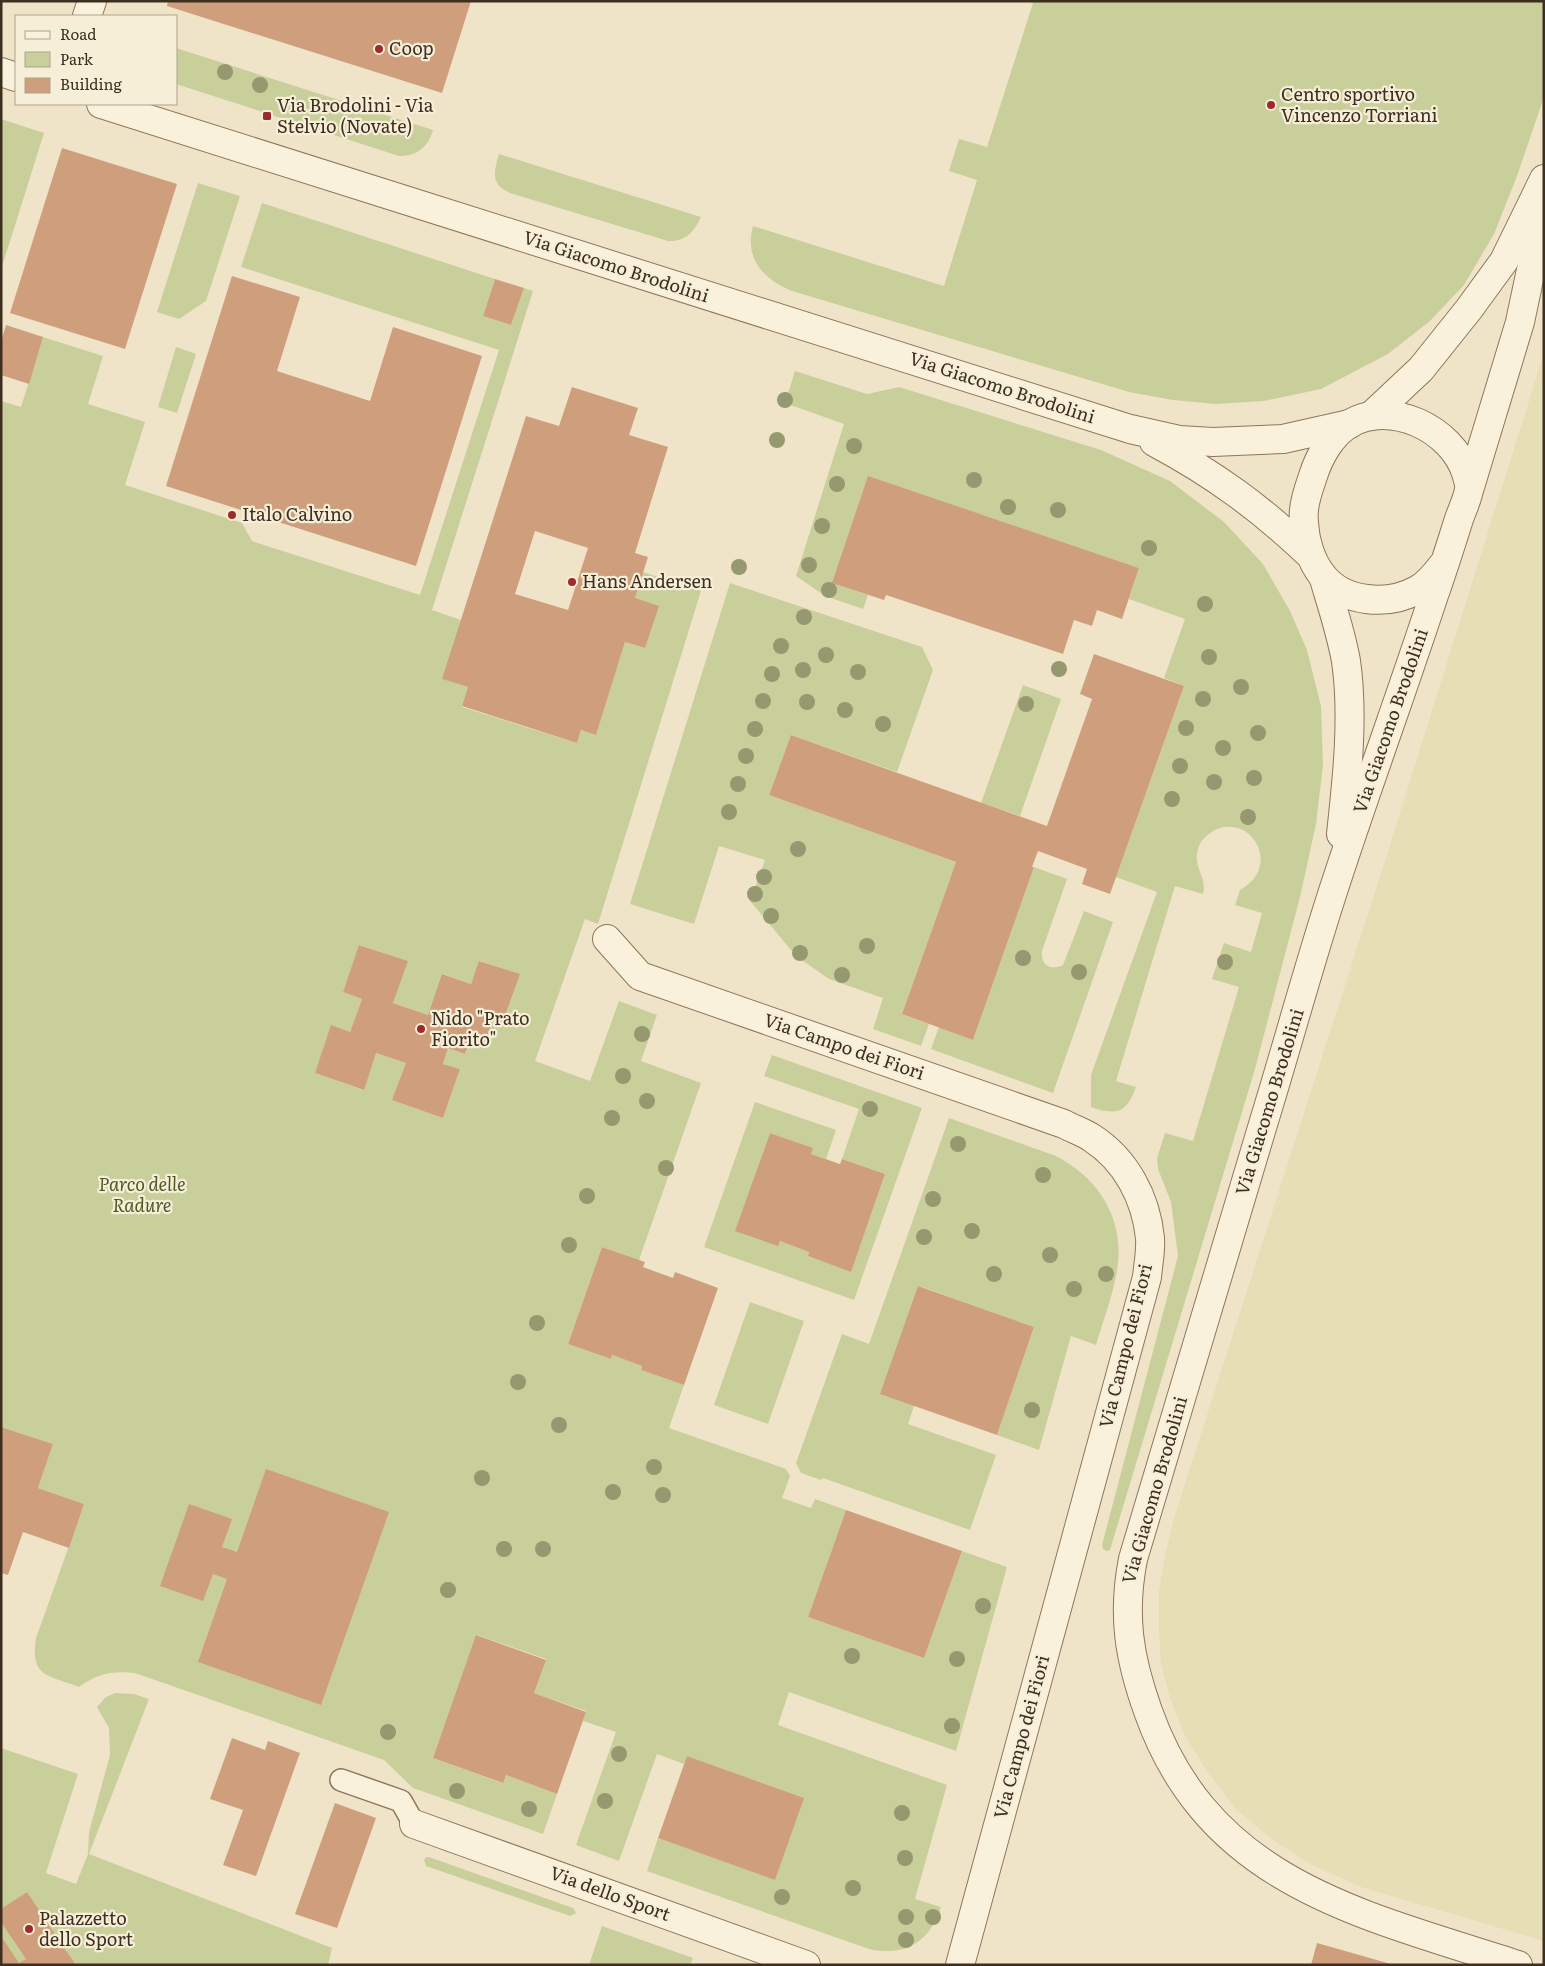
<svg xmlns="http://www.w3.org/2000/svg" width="1545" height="1966" viewBox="0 0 1545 1966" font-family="Literata,serif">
	<rect width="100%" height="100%" fill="#f0e4c8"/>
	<path fill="#e6deb5" d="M1544,353V1941L1361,1887L1310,1864L1270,1838L1236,1809L1208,1773L1185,1736L1170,1698L1161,1663L1159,1632V1591L1165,1556L1174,1518L1384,864Z"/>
	<g fill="#c9cf9b" fill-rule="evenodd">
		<path d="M1028,1H1544V97L1517,176L1494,234L1464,285L1430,321L1388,354L1321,389L1264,401L1216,404L1173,400L1129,392L792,291C764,280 744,259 753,226L944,286L977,180L949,171L959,139L987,147L1033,3Z"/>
		<path d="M176,48L433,130C428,148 416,156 399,156L176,84Z"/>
		<path d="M1,119L44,133L1,270Z"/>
		<path d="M499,154L701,217C694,232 685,242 668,241L510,193C490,185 494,171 499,154Z"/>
		<path d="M198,183L240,196L206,301L179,319L157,312Z"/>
		<path d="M262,203L495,279L483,316L511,325L524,288L533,291L432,610L461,620L443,679L468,687L462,707L577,743L581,730L596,734L625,642L645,648L635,598L643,572L701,591L598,924L585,919L535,1061L590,1081L619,1001L657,1015L641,1061L701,1083L639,1260L602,1247L568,1344L611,1359L612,1355L642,1366L641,1370L684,1385L669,1428L786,1469L790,1476L782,1498L811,1508L815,1499L846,1510L808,1617L924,1658L962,1551L1007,1567L956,1751L789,1692L778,1725L947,1785L915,1899L941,1907C930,1942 905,1957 869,1949L647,1871L658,1838L775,1879L803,1798L687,1756L684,1764L657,1754L619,1861L576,1845L616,1732L583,1721L586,1711L534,1693L546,1659L477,1635L433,1758L502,1783L506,1775L557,1794L543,1834L413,1788L384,1760L135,1673C110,1671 99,1673 79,1687C47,1675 30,1677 36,1638L84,1504L38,1488L53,1444L1,1427V401L21,407L43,337L103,356L88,404L145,422L125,485L242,523L252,541L420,595L499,350L241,267ZM360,945L407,961L393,1003L428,1015L443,974L471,984L480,961L519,974L502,1024L493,1020L484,1045L470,1040L465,1054L448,1048L443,1064L460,1069L443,1118L393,1100L406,1063L376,1053L363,1090L315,1073L350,1032L362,999L343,992Z"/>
		<path d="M176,347L196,354L177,413L158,407Z"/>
		<path d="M795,371L867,394L899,387L1101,450L1170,481L1224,522L1263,564L1290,611L1307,650L1321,706L1323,765L1316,824L1300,897L1255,1069L1110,1550L1107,1551L1103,1549L1102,1545L1178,1256L1171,1202L1158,1169L1157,1158L1165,1133L1193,1141L1239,987L1212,979L1224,943L1251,952L1262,913L1235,905L1240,890C1283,866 1251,813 1215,830C1208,834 1202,839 1199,846C1191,868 1208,876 1203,894L1175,886L1116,1081L1136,1087C1127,1113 1116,1116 1091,1107V1075L1157,892L1116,877L1184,686L1164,678L1185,619L1129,599L1139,568L868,477L833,583L868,595L863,609L825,596L796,576L844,424L785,403Z"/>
		<path d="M730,583L922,647L933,670L897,772L791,735L769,795L956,862L902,1014L929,1024L921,1046L873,1029L883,998L829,979L796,956L750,901L765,860L719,846L694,924L630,904Z"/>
		<path d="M1023,685L1061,699L1020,816L981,803Z"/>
		<path d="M1034,867L1067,879L1042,951C1040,965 1051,971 1063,965L1084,911L1113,922L1053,1093L931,1049L939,1027L973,1040Z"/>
		<path d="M772,1055L922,1108L854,1300L704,1247L755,1102L836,1130L826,1159L811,1154L812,1148L770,1133L736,1230L780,1241L809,1252L808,1256L851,1271L885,1174L842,1159L859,1109L764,1076Z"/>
		<path d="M949,1118L1056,1156C1097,1177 1123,1216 1118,1263C1115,1290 1104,1318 1096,1345L1071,1336L1039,1450L997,1435L1034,1327L919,1286L914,1406L908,1424L996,1455L970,1530L823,1478L821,1480L801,1473L796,1463L842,1334L869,1344Z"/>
		<path d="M750,1302L804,1321L768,1424L714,1405Z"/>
		<path d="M115,1693L134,1694L149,1699L89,1854L332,1948L328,1965H1V1748L78,1774L46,1873L76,1884L88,1854L89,1832L110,1755L109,1728L97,1707L106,1697Z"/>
		<path d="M426,1857H429L573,1908L576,1913L570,1916L426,1866L424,1860Z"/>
		<path d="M602,1926L693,1958L690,1965H589Z"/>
	</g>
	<g fill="#cf9f7d" fill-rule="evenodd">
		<path d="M168,1H471L442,93L167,6Z"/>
		<path d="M62,148L177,184L125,349L10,313Z"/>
		<path d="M232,276L300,297L277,371L370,401L393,327L482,356L416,566L166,486Z"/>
		<path d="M495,279L524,288L511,325L483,316Z"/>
		<path d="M6,325L43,337L29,384L1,375V342Z"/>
		<path d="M572,387L638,408L629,435L668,447L635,553L648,557L635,598L659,606L645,648L625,642L596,735L581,730L577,743L462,706L468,687L442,679L526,416L559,426ZM535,531L588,548L568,610L515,594Z"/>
		<path d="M868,476L1139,568L1122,619L1097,610L1092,626L1074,620L1063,654L886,595L884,600L832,583Z"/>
		<path d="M1094,654L1184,686L1110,894L1082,884L1087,869L1038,851L1032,867H1034L973,1040L902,1014L956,862L769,795L791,735L1047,826L1092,699L1080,694Z"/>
		<path d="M359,945L408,961L393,1003L428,1015L442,974L471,984L479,961L520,974L502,1024L493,1020L484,1045L470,1040L465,1054L448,1048L443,1064L460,1069L443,1118L392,1100L406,1063L376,1053L364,1090L315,1073L331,1025L350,1032L362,999L343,992Z"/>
		<path d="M770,1133L813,1148L811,1154L840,1164L842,1159L885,1174L851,1272L808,1256L809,1252L780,1241L778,1246L735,1231Z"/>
		<path d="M602,1247L645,1262L643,1267L673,1278L675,1272L718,1288L684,1385L641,1370L642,1366L612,1355L611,1359L568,1344Z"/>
		<path d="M918,1286L1034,1327L997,1435L880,1394Z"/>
		<path d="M1,1427L53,1444L38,1488L84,1504L69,1548L23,1532L8,1575L1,1573Z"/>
		<path d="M266,1469L389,1512L321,1705L198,1662L227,1579L213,1574L203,1601L160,1586L189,1504L232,1519L222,1547L237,1552Z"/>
		<path d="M846,1510L962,1551L924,1658L808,1617Z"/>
		<path d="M476,1635L546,1660L534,1693L586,1712L557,1794L506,1775L503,1783L433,1758Z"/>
		<path d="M232,1738L265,1750L268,1741L300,1753L256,1876L223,1865L243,1810L210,1799Z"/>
		<path d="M687,1756L804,1798L775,1880L658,1838Z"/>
		<path d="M335,1803L376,1818L337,1928L295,1914Z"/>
		<path d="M27,1892L64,1948L76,1965H1V1936L19,1963L26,1959L1,1922V1909Z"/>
		<path d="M1317,1943L1391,1964V1965H1311Z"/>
	</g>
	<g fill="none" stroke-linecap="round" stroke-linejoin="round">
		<g stroke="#8d765c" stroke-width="24">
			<path id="service" d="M341,1780L401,1801L414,1824"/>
		</g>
		<g stroke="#8d765c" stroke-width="30">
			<g id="minor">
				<path d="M87,16L92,1"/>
				<path d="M1371,416L1421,369L1469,309L1504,261L1544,179"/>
				<path d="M1470,487L1520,322L1544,208"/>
				<path d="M607,939L640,976L1064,1124C1073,1129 1083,1132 1092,1138C1126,1160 1146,1198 1150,1238C1151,1251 1148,1265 1147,1277L960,1965"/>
				<path d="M414,1824L806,1965"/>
			</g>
		</g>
		<g stroke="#8d765c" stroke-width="30">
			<g id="tertiary">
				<path d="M1,72L16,77"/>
				<path d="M101,104L1130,429L1179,440L1213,442L1283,439L1350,424"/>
				<path d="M1154,442C1214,474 1262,509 1311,556"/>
				<path d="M1445,562C1437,572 1429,584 1417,590C1388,606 1343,603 1322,575C1311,561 1305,541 1304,523C1302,507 1308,491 1313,476C1319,457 1331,435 1349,424C1390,399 1452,429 1466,473C1467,477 1470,485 1469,489C1468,498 1462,510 1459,519C1451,544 1443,570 1434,595C1403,689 1369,782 1338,876C1311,957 1289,1040 1264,1121C1221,1267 1176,1413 1133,1559C1122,1615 1129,1658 1148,1711C1209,1884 1362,1914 1518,1965"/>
				<path d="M1324,579C1332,606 1341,633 1346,661C1354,716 1347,779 1341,834"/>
			</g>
		</g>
		<use href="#service" stroke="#faf1dc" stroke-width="21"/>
		<use href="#minor" stroke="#faf1dc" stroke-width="28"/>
		<use href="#tertiary" stroke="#faf1dc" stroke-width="28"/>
	</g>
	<g fill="#96986f">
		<circle cx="225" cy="72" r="8"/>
		<circle cx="260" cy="85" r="8"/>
		<circle cx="785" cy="400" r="8"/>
		<circle cx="777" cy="440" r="8"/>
		<circle cx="854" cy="446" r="8"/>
		<circle cx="974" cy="480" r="8"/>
		<circle cx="837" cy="484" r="8"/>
		<circle cx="1008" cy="507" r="8"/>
		<circle cx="1058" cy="510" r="8"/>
		<circle cx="822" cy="526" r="8"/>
		<circle cx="1149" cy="548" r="8"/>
		<circle cx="809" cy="565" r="8"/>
		<circle cx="739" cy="567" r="8"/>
		<circle cx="829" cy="590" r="8"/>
		<circle cx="1205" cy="604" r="8"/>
		<circle cx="804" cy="617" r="8"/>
		<circle cx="781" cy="646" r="8"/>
		<circle cx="826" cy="655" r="8"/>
		<circle cx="1209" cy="657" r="8"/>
		<circle cx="1059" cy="669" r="8"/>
		<circle cx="803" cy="670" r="8"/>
		<circle cx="858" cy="672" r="8"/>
		<circle cx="772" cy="674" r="8"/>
		<circle cx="1241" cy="687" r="8"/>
		<circle cx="1203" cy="699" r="8"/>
		<circle cx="763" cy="701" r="8"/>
		<circle cx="807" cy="702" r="8"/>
		<circle cx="1026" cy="704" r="8"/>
		<circle cx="845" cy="710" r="8"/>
		<circle cx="883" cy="724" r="8"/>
		<circle cx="1186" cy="728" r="8"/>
		<circle cx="755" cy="729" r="8"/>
		<circle cx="1258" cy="733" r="8"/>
		<circle cx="1223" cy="748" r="8"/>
		<circle cx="746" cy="756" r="8"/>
		<circle cx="1180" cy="766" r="8"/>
		<circle cx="1254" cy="778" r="8"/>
		<circle cx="1214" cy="782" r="8"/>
		<circle cx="738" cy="784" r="8"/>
		<circle cx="1172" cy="799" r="8"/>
		<circle cx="729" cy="812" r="8"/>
		<circle cx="1248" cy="817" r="8"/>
		<circle cx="798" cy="849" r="8"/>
		<circle cx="764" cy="877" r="8"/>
		<circle cx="755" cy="894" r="8"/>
		<circle cx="771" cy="916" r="8"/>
		<circle cx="867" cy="946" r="8"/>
		<circle cx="800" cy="953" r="8"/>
		<circle cx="1023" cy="958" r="8"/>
		<circle cx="1225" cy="962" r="8"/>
		<circle cx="1079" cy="972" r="8"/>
		<circle cx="842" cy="975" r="8"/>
		<circle cx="642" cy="1034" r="8"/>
		<circle cx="623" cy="1076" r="8"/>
		<circle cx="647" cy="1101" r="8"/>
		<circle cx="870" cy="1109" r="8"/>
		<circle cx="612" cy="1118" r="8"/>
		<circle cx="958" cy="1144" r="8"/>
		<circle cx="666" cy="1168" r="8"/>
		<circle cx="1043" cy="1175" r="8"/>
		<circle cx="587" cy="1196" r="8"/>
		<circle cx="933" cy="1199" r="8"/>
		<circle cx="972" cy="1231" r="8"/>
		<circle cx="924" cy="1237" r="8"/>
		<circle cx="569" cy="1245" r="8"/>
		<circle cx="1050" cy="1255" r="8"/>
		<circle cx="994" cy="1274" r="8"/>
		<circle cx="1106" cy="1274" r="8"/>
		<circle cx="1074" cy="1289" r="8"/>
		<circle cx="537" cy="1323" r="8"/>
		<circle cx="518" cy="1382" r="8"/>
		<circle cx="1032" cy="1410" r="8"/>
		<circle cx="559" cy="1425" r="8"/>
		<circle cx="654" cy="1467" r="8"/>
		<circle cx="482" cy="1478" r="8"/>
		<circle cx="613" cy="1492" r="8"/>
		<circle cx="663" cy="1495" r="8"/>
		<circle cx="504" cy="1549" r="8"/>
		<circle cx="543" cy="1549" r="8"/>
		<circle cx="448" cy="1590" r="8"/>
		<circle cx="983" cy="1606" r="8"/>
		<circle cx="852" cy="1656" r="8"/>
		<circle cx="957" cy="1659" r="8"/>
		<circle cx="952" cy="1726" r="8"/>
		<circle cx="388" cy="1732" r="8"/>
		<circle cx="619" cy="1754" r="8"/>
		<circle cx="457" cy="1791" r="8"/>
		<circle cx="605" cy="1801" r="8"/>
		<circle cx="529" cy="1809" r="8"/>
		<circle cx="902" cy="1813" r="8"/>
		<circle cx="905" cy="1858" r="8"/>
		<circle cx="853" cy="1888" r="8"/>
		<circle cx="782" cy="1897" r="8"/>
		<circle cx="906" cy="1917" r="8"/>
		<circle cx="933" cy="1917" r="8"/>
		<circle cx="906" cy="1940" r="8"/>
	</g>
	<g fill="#9e2a2b" stroke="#f7eed8" stroke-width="2">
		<circle cx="379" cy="49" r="5"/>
		<circle cx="1271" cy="105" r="5"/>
		<rect x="262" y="111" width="10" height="10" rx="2.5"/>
		<circle cx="232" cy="515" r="5"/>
		<circle cx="572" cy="582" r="5"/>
		<circle cx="421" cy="1029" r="5"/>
		<circle cx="29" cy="1929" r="5"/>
	</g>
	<g text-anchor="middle" stroke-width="4.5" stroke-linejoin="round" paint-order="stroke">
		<g font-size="18" fill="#3d2e20" stroke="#f7eed8" text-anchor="start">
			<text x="389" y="55">Coop</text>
			<text x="1281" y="101">Centro sportivo<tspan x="1281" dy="21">Vincenzo Torriani</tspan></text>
			<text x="277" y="112">Via Brodolini - Via<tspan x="277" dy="21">Stelvio (Novate)</tspan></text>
			<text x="242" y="521">Italo Calvino</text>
			<text x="582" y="588">Hans Andersen</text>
			<text x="431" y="1025">Nido "Prato<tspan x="431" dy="21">Fiorito"</tspan></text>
			<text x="39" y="1925">Palazzetto<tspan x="39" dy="21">dello Sport</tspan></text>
		</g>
		<g font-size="18" fill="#3d2e20" stroke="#f7eed8">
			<text transform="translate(616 267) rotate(18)" y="6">Via Giacomo Brodolini</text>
			<text transform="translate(1002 388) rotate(18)" y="6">Via Giacomo Brodolini</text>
			<text transform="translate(1391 721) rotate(-71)" y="6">Via Giacomo Brodolini</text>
			<text transform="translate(844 1047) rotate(19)" y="6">Via Campo dei Fiori</text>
			<text transform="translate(1270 1102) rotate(-73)" y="6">Via Giacomo Brodolini</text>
			<text transform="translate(1126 1346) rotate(-76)" y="6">Via Campo dei Fiori</text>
			<text transform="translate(1155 1490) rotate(-74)" y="6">Via Giacomo Brodolini</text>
			<text transform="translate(1022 1737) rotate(-75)" y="6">Via Campo dei Fiori</text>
			<text transform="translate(610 1894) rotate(20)" y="6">Via dello Sport</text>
		</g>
		<g font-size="18" font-style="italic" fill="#4d5a26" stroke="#f7eed8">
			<text x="142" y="1191">Parco delle<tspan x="142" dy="21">Radure</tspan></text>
		</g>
	</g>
	<rect width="1545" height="1966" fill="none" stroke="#3d2e20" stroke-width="5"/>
	<rect x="15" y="15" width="162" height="90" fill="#f7eed8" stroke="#ada18e"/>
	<rect x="25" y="31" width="25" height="8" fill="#faf1dc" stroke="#ada18e"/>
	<text x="60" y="40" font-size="15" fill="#3d2e20">Road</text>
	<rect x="25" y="52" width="25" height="15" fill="#c9cf9b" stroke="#ada18e"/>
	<text x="60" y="65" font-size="15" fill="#3d2e20">Park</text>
	<rect x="25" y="78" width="25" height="15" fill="#cf9f7d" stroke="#ada18e"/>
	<text x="60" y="90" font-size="15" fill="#3d2e20">Building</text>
</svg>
